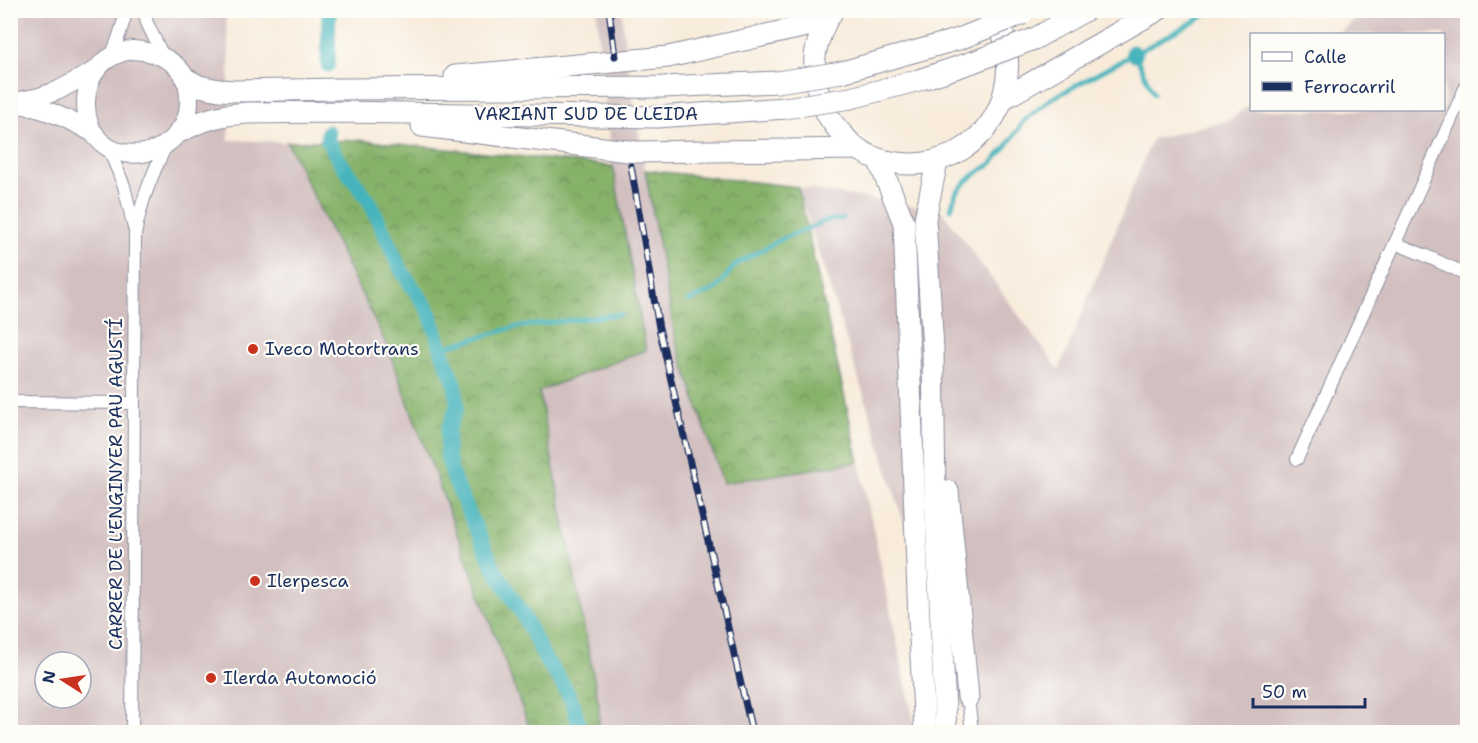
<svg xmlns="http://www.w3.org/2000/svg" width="1478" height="743" viewBox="0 0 1478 743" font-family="'Shantell Sans',sans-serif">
	<defs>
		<pattern id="forest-crowns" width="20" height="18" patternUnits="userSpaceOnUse" patternTransform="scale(1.5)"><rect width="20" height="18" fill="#87b26b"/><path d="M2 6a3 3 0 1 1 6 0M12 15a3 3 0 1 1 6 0" fill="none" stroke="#6e915b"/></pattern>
	</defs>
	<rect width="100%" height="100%" fill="#fdfcf7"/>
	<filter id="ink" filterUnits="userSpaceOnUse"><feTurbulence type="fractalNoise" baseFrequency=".0167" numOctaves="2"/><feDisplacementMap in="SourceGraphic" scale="12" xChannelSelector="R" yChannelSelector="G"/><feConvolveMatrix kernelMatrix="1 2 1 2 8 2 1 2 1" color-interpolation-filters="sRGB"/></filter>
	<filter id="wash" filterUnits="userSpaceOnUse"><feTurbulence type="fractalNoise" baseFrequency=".008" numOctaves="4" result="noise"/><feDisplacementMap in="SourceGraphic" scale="24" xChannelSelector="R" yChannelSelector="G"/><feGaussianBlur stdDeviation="1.35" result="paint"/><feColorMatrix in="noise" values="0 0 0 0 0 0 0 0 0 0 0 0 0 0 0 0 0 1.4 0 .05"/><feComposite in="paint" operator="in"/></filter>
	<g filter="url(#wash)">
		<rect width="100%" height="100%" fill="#f8ebda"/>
		<g fill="#d2bfc0" fill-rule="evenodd">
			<path d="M10,11H225L229,50V140L287,142L387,346L531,732H11ZM45,662H81V698H45Z"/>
			<path d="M597,11H622L625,48L645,170L676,341L723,482L859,462L916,732H599L598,705L539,391L646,349L613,166L599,45Z"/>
			<path d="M1361,11H1467V732H970L798,187L942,211L1059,370L1152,139L1230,120L1251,103L1252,110H1444V34H1337L1352,22Z"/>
		</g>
		<g fill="url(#forest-crowns)" stroke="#517064" stroke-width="1.5">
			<path d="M359,140L613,166L646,350L539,391L599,705V732H531L387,346L287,142Z"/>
			<path d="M645,170L798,187L859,462L723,483L676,341Z"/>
		</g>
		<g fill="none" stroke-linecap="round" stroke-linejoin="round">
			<g stroke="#44b4bc" stroke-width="4.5">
				<path d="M1135,55L1154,94"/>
				<path d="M951,209L956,193L963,185L974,175L991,164L1006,147L1025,120L1051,99L1215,10"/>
				<path d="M689,301L716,289L736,264L784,238L829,220L843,219"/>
				<path d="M441,348L516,327L621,314"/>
			</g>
			<g stroke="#44b4bc" stroke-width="15">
				<path d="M1133,52L1135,55"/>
				<path d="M328,65L329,10"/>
				<path d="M328,132V141L340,162L370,202L401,270L429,311L445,360L455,383L457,407L448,430L447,455L454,480L495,570L522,613L545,659L560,680L573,703L581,732"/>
			</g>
		</g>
	</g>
	<g filter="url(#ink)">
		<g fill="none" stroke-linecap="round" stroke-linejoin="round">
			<g stroke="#8a8d9c" stroke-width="14">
				<g id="street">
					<path d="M144,10L147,23L164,58"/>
					<path d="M111,57L118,39L127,10"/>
					<path d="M109,149L124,186L134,228"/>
					<path d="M1395,243L1424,255L1468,275"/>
					<path d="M10,402L134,403"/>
					<path d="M1297,459L1468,82"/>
					<path d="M968,697L972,732"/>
					<path d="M132,732L135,235C141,201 152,174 167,144"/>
				</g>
			</g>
			<g stroke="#8a8d9c" stroke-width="20">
				<g id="primary">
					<path d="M133,50C152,51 173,58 184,75C189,83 189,93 189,102C188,165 85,177 86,102C87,73 104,54 133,50Z"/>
					<path d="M10,103L39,97L57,91L96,70"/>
					<path d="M18,104C47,108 70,120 95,134"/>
				</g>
			</g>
			<g stroke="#8a8d9c" stroke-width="23">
				<g id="highway">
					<path d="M831,14C824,23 816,45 815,57C814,63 815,69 816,75C817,99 827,119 844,136C848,140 852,145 857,148C865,154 876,159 886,161C939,174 993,143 1005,89C1011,62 1007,32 990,10"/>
					<path d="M1034,39L1086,10"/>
					<path d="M842,72L959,39"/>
					<path d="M455,76L668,57L825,22"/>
					<path d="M186,79L199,86L219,90L237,91L339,89L663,87L777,82"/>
					<path d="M851,98L919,80L973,62"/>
					<path d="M1003,99L1158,10"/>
					<path d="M422,126L636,152L857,149"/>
					<path d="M179,132L198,123L213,118L227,115L247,113L339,112L657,117L785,108"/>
					<path d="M878,159L904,223L919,620L925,732"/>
					<path d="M937,162L925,219L933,350L935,493L946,732"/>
					<path d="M948,491L968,697"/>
				</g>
			</g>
			<use href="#street" stroke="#fff" stroke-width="12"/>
			<use href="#primary" stroke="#fff" stroke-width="18"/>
			<use href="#highway" stroke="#fff" stroke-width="21"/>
			<g stroke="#1b2f5e" stroke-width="7">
				<g id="rail">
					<path d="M609,10L615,56"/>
					<path d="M631,166L659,328L752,732"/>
				</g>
			</g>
			<use href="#rail" stroke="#fdfcf7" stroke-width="4.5" stroke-dasharray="14" stroke-linecap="butt"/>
			<g stroke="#8a8d9c" stroke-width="23" stroke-linecap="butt">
				<g id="highway-bridge">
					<path d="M959,39L1022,14"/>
					<path d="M973,62L1034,39"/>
					<path d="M777,82L842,72"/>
					<path d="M785,108L851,98"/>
				</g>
			</g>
			<use href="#highway-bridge" stroke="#fff" stroke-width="21"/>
		</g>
	</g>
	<g fill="#c8321e" stroke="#fdfcf7" stroke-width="2">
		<circle cx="253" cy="349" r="6"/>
		<circle cx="255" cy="581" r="6"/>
		<circle cx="211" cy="678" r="6"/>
	</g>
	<g text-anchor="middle" stroke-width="4.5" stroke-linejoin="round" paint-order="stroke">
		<g font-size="18" fill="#1b2f5e" stroke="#fdfcf7">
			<text x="586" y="120">VARIANT SUD DE LLEIDA</text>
			<text transform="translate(116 484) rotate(-90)" y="6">CARRER DE L'ENGINYER PAU AGUSTÍ</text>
		</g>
		<g font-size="18" fill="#1b2f5e" stroke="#fdfcf7" text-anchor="start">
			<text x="265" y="355">Iveco Motortrans</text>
			<text x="267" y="587">Ilerpesca</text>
			<text x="223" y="684">Ilerda Automoció</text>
		</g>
	</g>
	<rect width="1478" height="743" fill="none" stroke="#fdfcf7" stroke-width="36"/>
	<rect x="1250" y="33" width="195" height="78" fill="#fdfcf7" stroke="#a3aaba" stroke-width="1.5"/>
	<rect x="1262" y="52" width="30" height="9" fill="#ffffff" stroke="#a3aaba" stroke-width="1.5"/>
	<text x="1304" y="63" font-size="18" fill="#1b2f5e">Calle</text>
	<rect x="1262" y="82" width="30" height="9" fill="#1b2f5e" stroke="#a3aaba" stroke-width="1.5"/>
	<text x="1304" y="93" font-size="18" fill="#1b2f5e">Ferrocarril</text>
	<g transform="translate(63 680) rotate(282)"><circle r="28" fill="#fdfcf7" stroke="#a3aaba" stroke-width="1.5"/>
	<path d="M0-4.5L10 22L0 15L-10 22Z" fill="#c8321e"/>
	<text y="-9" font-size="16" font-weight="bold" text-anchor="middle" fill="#1b2f5e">N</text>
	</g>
	<path d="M1253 698v9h112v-9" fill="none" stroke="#1b2f5e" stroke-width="3"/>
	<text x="1262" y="698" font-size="18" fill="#1b2f5e" stroke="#fdfcf7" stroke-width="4.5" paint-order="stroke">50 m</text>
</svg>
